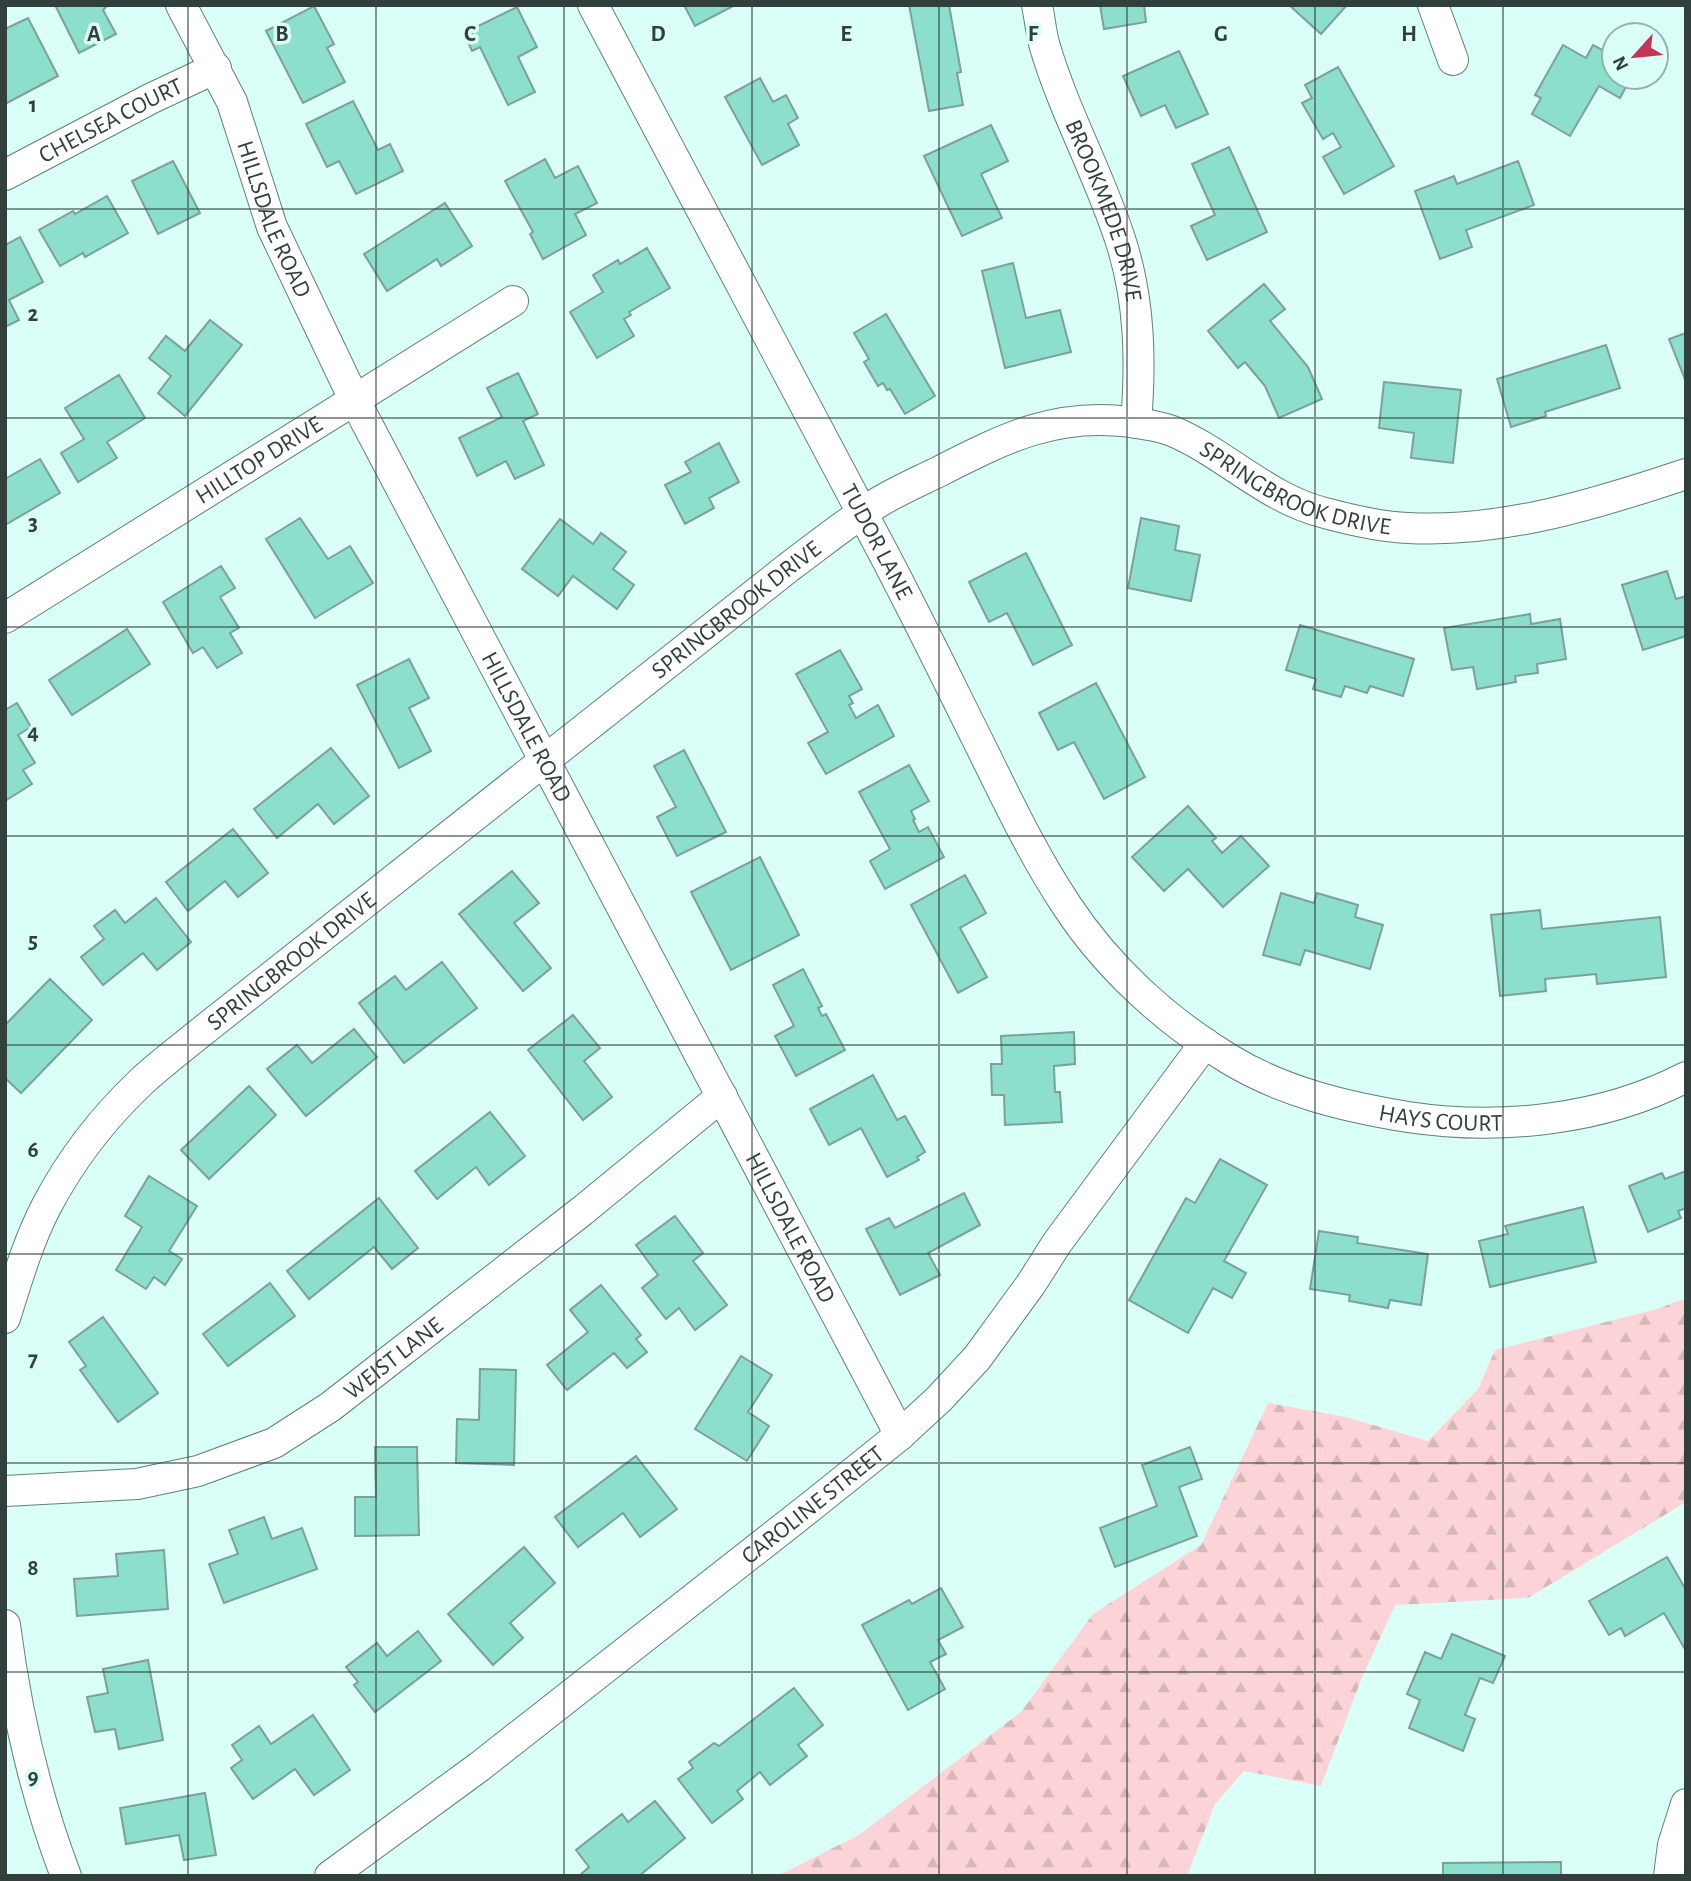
<svg xmlns="http://www.w3.org/2000/svg" width="1691" height="1881" viewBox="0 0 1691 1881" font-family="'Alegreya Sans',sans-serif">
	<defs>
		<pattern id="forest-firs" width="22" height="20" patternUnits="userSpaceOnUse" patternTransform="scale(1.75)"><rect width="22" height="20" fill="#fcd4d7"/><path d="M5 1l3.5 6h-7zM16 11l3.5 6h-7z" fill="#d8b7b9"/></pattern>
	</defs>
	<rect width="100%" height="100%" fill="#dafff6"/>
	<path fill="url(#forest-firs)" d="M1686,1298V1502L1528,1598L1395,1605L1361,1680L1321,1786L1244,1771L1215,1804L1187,1876H777L859,1835L1021,1712L1093,1614L1201,1545L1268,1403L1346,1417L1428,1441L1478,1389L1495,1350L1657,1309Z"/>
	<g fill="#8bdfcc" stroke="#7da098" stroke-width="2">
		<path d="M55,5H108L103,10L116,34L79,53Z"/>
		<path d="M684,5H735L695,26Z"/>
		<path d="M909,5H949L961,72L957,73L963,105L929,111Z"/>
		<path d="M1100,5H1144L1146,22L1104,29Z"/>
		<path d="M1289,5H1347L1321,34Z"/>
		<path d="M314,6L334,44L327,48L345,82L303,103L266,31Z"/>
		<path d="M517,7L537,47L518,57L535,92L508,105L480,47L472,51L464,33Z"/>
		<path d="M28,18L58,76L5,104V29Z"/>
		<path d="M1563,45L1586,58L1593,45L1614,56L1608,68L1614,72V77H1623L1629,81L1620,98L1599,86L1570,136L1532,114L1541,98L1535,95Z"/>
		<path d="M1179,51L1208,114L1176,128L1165,105L1141,116L1123,76Z"/>
		<path d="M1338,67L1394,166L1344,194L1323,157L1341,147L1333,133L1323,139L1302,103L1312,98L1305,85Z"/>
		<path d="M760,78L773,102L786,95L798,118L788,124L799,145L762,165L725,97Z"/>
		<path d="M353,101L378,150L390,144L403,171L356,194L339,161L327,167L306,124Z"/>
		<path d="M991,125L1008,161L981,174L1002,218L962,236L924,156Z"/>
		<path d="M1229,147L1267,232L1207,260L1191,226L1215,215L1192,164Z"/>
		<path d="M545,159L555,178L578,166L597,203L575,214L586,235L543,259L530,234L533,232L505,181Z"/>
		<path d="M173,161L200,213L158,234L132,181Z"/>
		<path d="M1518,161L1534,205L1466,230L1472,247L1440,259L1415,191L1454,176L1457,184Z"/>
		<path d="M107,196L128,233L85,257L83,253L60,266L39,230L73,211L75,214Z"/>
		<path d="M445,203L472,246L441,266L437,259L387,291L364,254Z"/>
		<path d="M20,237L43,282L9,300L19,320L5,327V245Z"/>
		<path d="M647,248L670,288L629,312L631,315L624,319L634,336L597,358L570,312L603,292L593,275L618,260L620,264Z"/>
		<path d="M1013,263L1026,318L1060,310L1071,352L1005,368L982,271Z"/>
		<path d="M1264,284L1285,309L1270,321L1308,367L1322,399L1279,418L1265,386L1245,362L1238,368L1208,331Z"/>
		<path d="M886,314L935,396L905,414L890,389L887,390L883,383L878,386L864,362L869,359L854,333Z"/>
		<path d="M210,320L242,345L185,416L158,393L171,376L149,358L166,336L185,351Z"/>
		<path d="M1686,333V382L1669,339Z"/>
		<path d="M1606,345L1620,388L1545,412L1546,416L1511,427L1497,379Z"/>
		<path d="M518,373L538,414L523,421L544,465L515,479L506,461L477,476L459,438L502,417L487,388Z"/>
		<path d="M119,375L145,418L107,442L117,458L78,482L61,453L84,439L65,408Z"/>
		<path d="M1384,382L1461,390L1453,463L1411,458L1414,433L1379,428Z"/>
		<path d="M719,443L739,482L709,498L714,508L685,524L665,485L691,472L685,462Z"/>
		<path d="M40,459L60,493L5,525V479Z"/>
		<path d="M300,518L328,559L350,546L373,583L315,618L266,539Z"/>
		<path d="M1141,518L1179,526L1175,550L1200,555L1191,601L1128,588Z"/>
		<path d="M560,519L593,544L601,533L626,552L613,569L634,585L617,609L573,576L558,596L522,569Z"/>
		<path d="M1026,553L1072,645L1033,665L1007,613L989,622L969,582Z"/>
		<path d="M221,566L235,588L220,597L239,628L230,633L242,653L217,668L203,647L193,653L163,602Z"/>
		<path d="M1667,571L1676,599L1686,596V636L1643,650L1622,585Z"/>
		<path d="M1530,614L1531,624L1560,619L1566,659L1537,664L1538,673L1515,676L1516,682L1477,689L1473,667L1452,670L1444,628Z"/>
		<path d="M1300,625L1414,659L1403,696L1370,686L1367,693L1345,686L1341,697L1313,689L1316,679L1286,670Z"/>
		<path d="M127,629L150,664L72,715L49,680Z"/>
		<path d="M840,650L862,689L849,696L853,703L849,705L856,718L878,705L894,736L826,774L808,743L828,732L796,674Z"/>
		<path d="M409,659L429,698L409,708L431,751L399,768L357,685Z"/>
		<path d="M1096,683L1145,777L1104,799L1074,742L1058,750L1039,713Z"/>
		<path d="M17,703L31,727L18,735L35,763L23,770L32,784L5,801V710Z"/>
		<path d="M331,748L369,796L334,824L318,804L277,838L254,809Z"/>
		<path d="M684,750L726,832L677,856L657,817L676,807L654,766Z"/>
		<path d="M909,765L929,801L911,811L915,819L913,820L919,832L928,827L944,857L885,889L870,861L890,849L859,792Z"/>
		<path d="M1188,806L1216,838L1212,841L1222,853L1241,836L1269,866L1223,907L1188,869L1164,891L1132,857Z"/>
		<path d="M233,829L268,873L238,897L225,881L188,911L166,882Z"/>
		<path d="M760,857L799,935L731,970L691,892Z"/>
		<path d="M512,871L539,903L514,923L551,968L523,991L459,914Z"/>
		<path d="M965,875L986,913L960,928L987,977L958,993L911,905Z"/>
		<path d="M1281,893L1314,903L1317,893L1358,905L1355,917L1383,925L1370,969L1305,950L1300,965L1263,955Z"/>
		<path d="M156,898L191,942L157,970L143,953L103,985L81,957L104,939L94,926L115,910L125,923Z"/>
		<path d="M1540,910L1542,929L1660,917L1666,977L1597,984L1596,974L1545,979L1546,991L1500,996L1491,915Z"/>
		<path d="M442,962L477,1008L404,1063L359,1003L395,976L406,990Z"/>
		<path d="M803,969L822,1006L818,1008L822,1016L826,1014L845,1050L796,1076L775,1036L794,1026L773,985Z"/>
		<path d="M50,979L92,1020L21,1093L5,1078V1025Z"/>
		<path d="M573,1015L600,1048L584,1061L612,1097L583,1120L528,1050Z"/>
		<path d="M354,1029L377,1057L306,1116L267,1069L297,1045L312,1063Z"/>
		<path d="M1074,1032L1075,1064L1054,1066L1055,1092H1060L1062,1122L1005,1125L1004,1095H992L991,1064H1002L1001,1036Z"/>
		<path d="M873,1075L897,1120L905,1116L925,1152L917,1157L919,1160L887,1177L861,1128L829,1145L810,1109Z"/>
		<path d="M249,1086L276,1115L209,1179L181,1150Z"/>
		<path d="M490,1112L525,1156L489,1185L476,1167L437,1199L415,1171Z"/>
		<path d="M1220,1159L1267,1185L1224,1261L1246,1273L1232,1298L1213,1288L1188,1333L1129,1300L1186,1198L1195,1203Z"/>
		<path d="M1686,1171V1208L1678,1211L1681,1218L1648,1232L1629,1186L1662,1173L1665,1179Z"/>
		<path d="M149,1176L197,1206L169,1251L182,1259L165,1285L154,1277L146,1289L116,1270L142,1227L125,1216Z"/>
		<path d="M964,1193L980,1225L928,1253L940,1275L900,1295L866,1229L889,1218L895,1228Z"/>
		<path d="M379,1198L418,1248L392,1269L374,1247L309,1299L287,1271Z"/>
		<path d="M1583,1207L1596,1262L1490,1287L1479,1241L1508,1234L1505,1226Z"/>
		<path d="M675,1216L703,1253L693,1261L727,1305L695,1330L679,1308L666,1319L642,1288L658,1275L636,1245Z"/>
		<path d="M1319,1231L1358,1237L1357,1243L1428,1254L1421,1305L1390,1300L1388,1308L1349,1301L1350,1295L1310,1289Z"/>
		<path d="M270,1283L295,1316L228,1366L203,1334Z"/>
		<path d="M601,1285L641,1335L636,1339L647,1352L627,1368L614,1353L567,1390L547,1365L588,1332L570,1310Z"/>
		<path d="M103,1317L158,1393L118,1422L80,1370L86,1366L69,1342Z"/>
		<path d="M741,1356L772,1375L748,1412L769,1426L747,1461L695,1429Z"/>
		<path d="M480,1369L516,1370L514,1465L456,1463L457,1419L479,1420Z"/>
		<path d="M375,1447H417L419,1535L355,1536V1497H376Z"/>
		<path d="M1190,1447L1202,1479L1179,1487L1197,1536L1115,1567L1100,1528L1157,1506L1142,1465Z"/>
		<path d="M636,1456L677,1509L640,1537L623,1513L578,1547L555,1517Z"/>
		<path d="M264,1517L272,1539L302,1528L317,1569L224,1603L209,1564L238,1554L229,1530Z"/>
		<path d="M524,1547L555,1583L510,1623L523,1638L493,1665L448,1614Z"/>
		<path d="M164,1550L168,1609L77,1616L74,1579L118,1576L116,1554Z"/>
		<path d="M1667,1557L1686,1590V1651L1664,1613L1625,1636L1621,1628L1609,1635L1589,1601Z"/>
		<path d="M941,1588L963,1627L938,1640L946,1654L930,1662L945,1689L908,1710L862,1625L909,1600L912,1604Z"/>
		<path d="M418,1631L441,1661L375,1712L354,1685L358,1682L346,1667L377,1643L387,1656Z"/>
		<path d="M1452,1634L1505,1656L1493,1683L1480,1678L1465,1715L1475,1719L1463,1751L1409,1728L1420,1700L1407,1694L1425,1652L1441,1659Z"/>
		<path d="M148,1660L163,1740L119,1749L115,1729L95,1732L87,1697L108,1693L103,1669Z"/>
		<path d="M794,1688L823,1725L798,1745L807,1756L770,1785L760,1772L737,1791L743,1799L712,1823L678,1779L693,1768L689,1762L714,1743L719,1746Z"/>
		<path d="M313,1715L350,1770L314,1795L295,1769L253,1799L231,1768L242,1760L232,1745L259,1726L271,1744Z"/>
		<path d="M205,1793L216,1855L184,1860L179,1835L126,1844L120,1808Z"/>
		<path d="M655,1801L685,1838L639,1876H579L589,1867L576,1850L622,1814L628,1822Z"/>
		<path d="M1561,1862V1876H1443V1863Z"/>
	</g>
	<g fill="none" stroke-linecap="round" stroke-linejoin="round">
		<g stroke="#5f8179" stroke-width="32">
			<g id="minor">
				<path id="s1" d="M181,5L232,102L272,227L354,399L900,1435"/>
				<path id="s2" d="M593,5C687,183 781,361 876,539C914,610 949,683 985,755C1010,806 1035,858 1067,906C1107,967 1166,1021 1229,1059C1283,1092 1346,1107 1408,1117C1500,1131 1603,1120 1686,1077"/>
				<path id="s3" d="M1037,5C1040,19 1041,34 1045,47C1065,114 1100,176 1121,242C1140,301 1141,362 1136,423"/>
				<path d="M1433,5L1453,60"/>
				<path id="s4" d="M5,175L152,98L216,68"/>
				<path id="s5" d="M5,618L513,301"/>
				<path id="s6" d="M5,1318C17,1280 28,1242 46,1207C70,1161 104,1117 141,1082C158,1066 177,1052 195,1037L789,567C819,545 848,521 879,502C899,490 920,481 940,471C1005,438 1056,412 1130,422C1144,424 1159,426 1172,431C1225,453 1267,499 1325,513C1351,520 1380,527 1408,528C1503,533 1596,504 1686,474"/>
				<path id="s7" d="M5,1491L137,1484L198,1471L274,1443L330,1407L582,1211L722,1096"/>
				<path d="M5,1625C16,1711 35,1795 66,1876"/>
				<path id="s8" d="M330,1876L479,1767L814,1504L900,1435L939,1399L977,1358L1031,1284L1057,1243L1205,1043"/>
				<path d="M1669,1876L1673,1845L1686,1804"/>
			</g>
		</g>
		<use href="#minor" stroke="#fff" stroke-width="30"/>
	</g>
	<path fill="none" stroke="#31403c" stroke-width="2" stroke-opacity="0.55" d="M188,5V1876M376,5V1876M564,5V1876M752,5V1876M939,5V1876M1127,5V1876M1315,5V1876M1503,5V1876M5,209H1686M5,418H1686M5,627H1686M5,836H1686M5,1045H1686M5,1254H1686M5,1463H1686M5,1672H1686"/>
	<g text-anchor="middle" stroke-width="7" stroke-linejoin="round" paint-order="stroke">
		<g font-size="24" fill="#31403c" stroke="#dafff6">
			<text dy="8" stroke="none"><textPath href="#s4" startOffset="119">CHELSEA COURT</textPath></text>
			<text dy="8" stroke="none"><textPath href="#s3" startOffset="217">BROOKMEDE DRIVE</textPath></text>
			<text dy="8" stroke="none"><textPath href="#s1" startOffset="234">HILLSDALE ROAD</textPath></text>
			<text dy="8" stroke="none"><textPath href="#s5" startOffset="299">HILLTOP DRIVE</textPath></text>
			<text dy="8" stroke="none"><textPath href="#s6" startOffset="1664">SPRINGBROOK DRIVE</textPath></text>
			<text dy="8" stroke="none"><textPath href="#s2" startOffset="607">TUDOR LANE</textPath></text>
			<text dy="8" stroke="none"><textPath href="#s6" startOffset="1036">SPRINGBROOK DRIVE</textPath></text>
			<text dy="8" stroke="none"><textPath href="#s1" startOffset="802">HILLSDALE ROAD</textPath></text>
			<text dy="8" stroke="none"><textPath href="#s6" startOffset="469">SPRINGBROOK DRIVE</textPath></text>
			<text dy="8" stroke="none"><textPath href="#s2" startOffset="1465">HAYS COURT</textPath></text>
			<text dy="8" stroke="none"><textPath href="#s1" startOffset="1368">HILLSDALE ROAD</textPath></text>
			<text dy="8" stroke="none"><textPath href="#s7" startOffset="422">WEIST LANE</textPath></text>
			<text dy="8" stroke="none"><textPath href="#s8" startOffset="609">CAROLINE STREET</textPath></text>
		</g>
	</g>
	<g font-size="23" text-anchor="middle" font-weight="bold" fill="#31403c" stroke="#dafff6" stroke-width="7" stroke-linejoin="round" paint-order="stroke">
		<text x="94" y="41">A</text>
		<text x="282" y="41">B</text>
		<text x="470" y="41">C</text>
		<text x="658" y="41">D</text>
		<text x="846" y="41">E</text>
		<text x="1033" y="41">F</text>
		<text x="1221" y="41">G</text>
		<text x="1409" y="41">H</text>
		<text x="33" y="112">1</text>
		<text x="33" y="321">2</text>
		<text x="33" y="530">3</text>
		<text x="33" y="739">4</text>
		<text x="33" y="948">5</text>
		<text x="33" y="1157">6</text>
		<text x="33" y="1366">7</text>
		<text x="33" y="1575">8</text>
		<text x="33" y="1784">9</text>
	</g>
	<rect width="1691" height="1881" fill="none" stroke="#31403c" stroke-width="14"/>
	<g transform="translate(1635 56) rotate(243)"><circle r="33" fill="#dafff6" stroke="#96b3ac" stroke-width="2"/>
	<path d="M0-5L12 26L0 18L-12 26Z" fill="#c53555"/>
	<text y="-10" font-size="19" font-weight="bold" text-anchor="middle" fill="#31403c">N</text>
	</g>
</svg>
